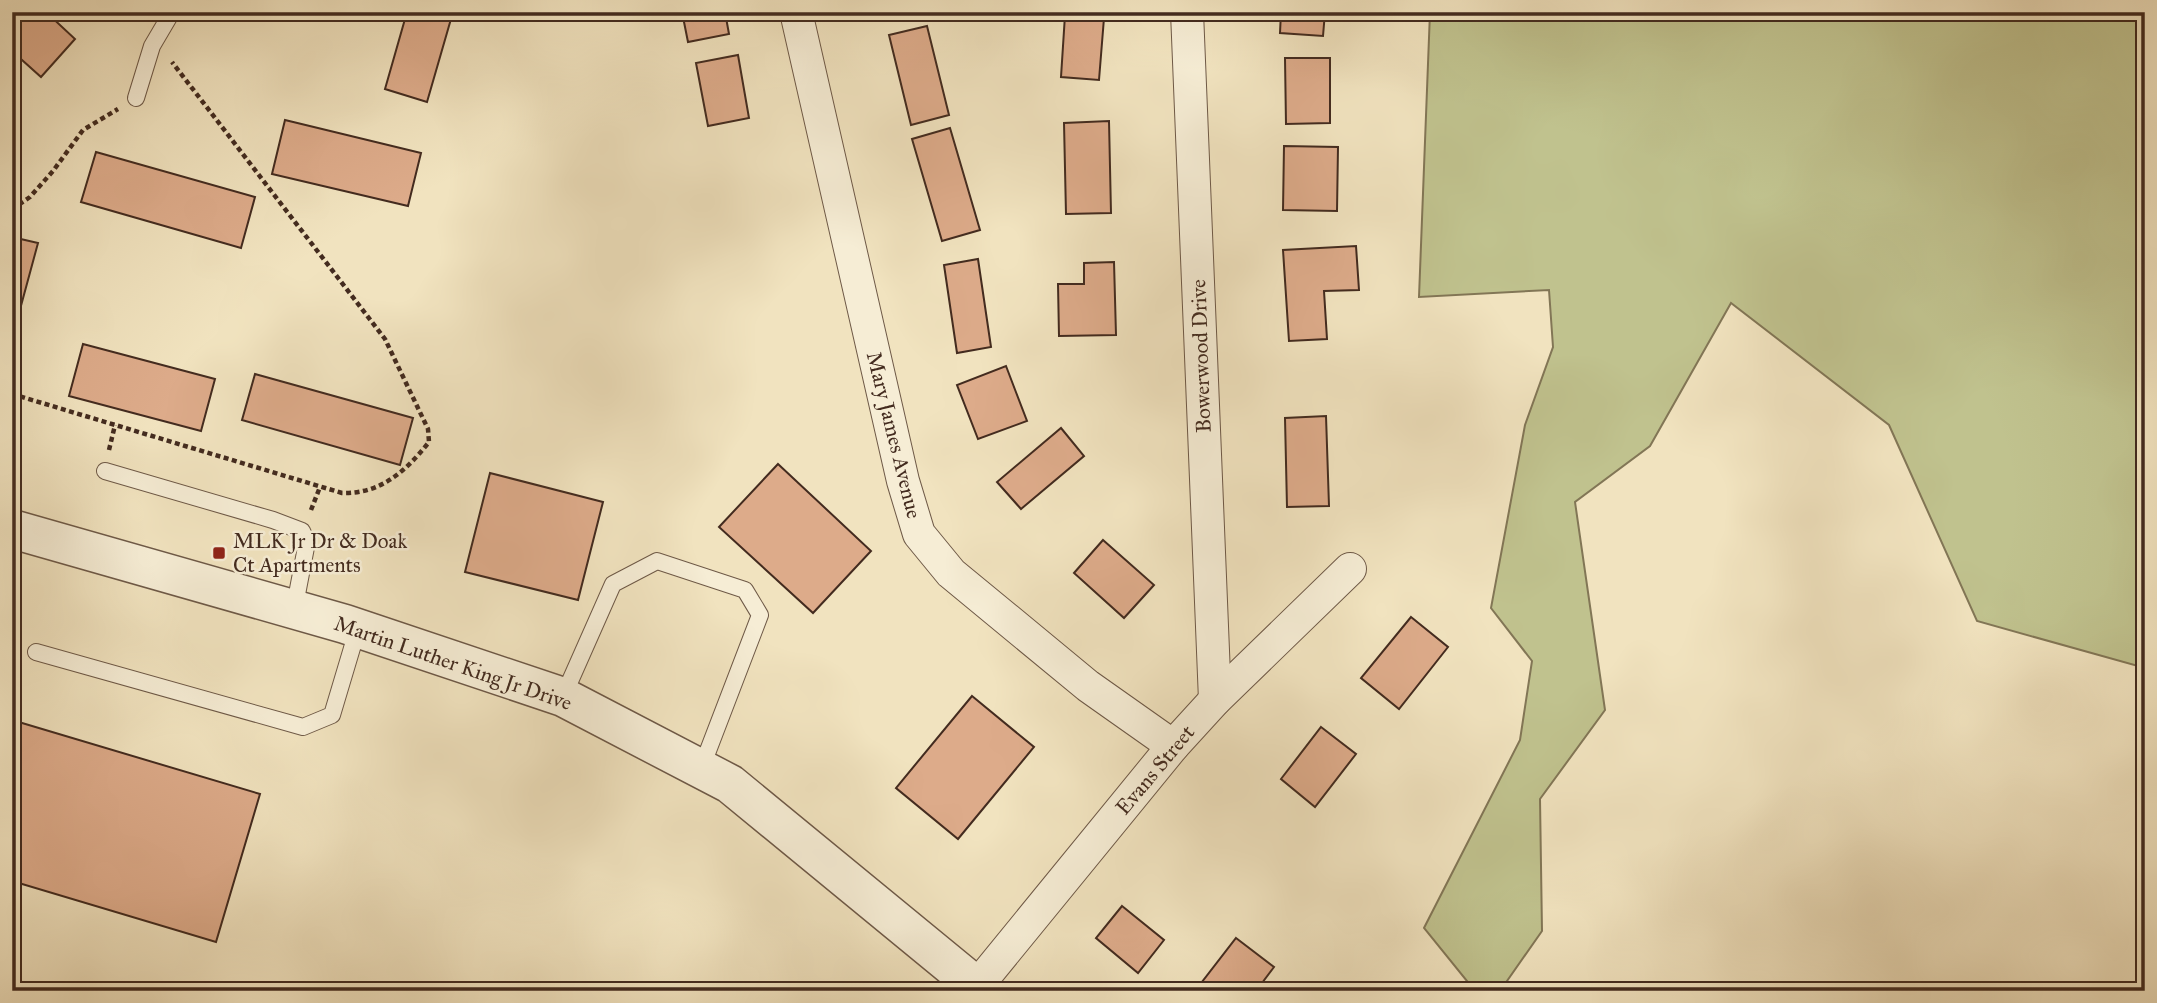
<svg xmlns="http://www.w3.org/2000/svg" width="2157" height="1003" viewBox="0 0 2157 1003" font-family="'IM FELL Great Primer',serif">
	<rect width="100%" height="100%" fill="#f1e3bf"/>
	<filter id="stains"><feTurbulence type="fractalNoise" baseFrequency=".00286" numOctaves="4"/><feColorMatrix values="0 0 0 0 .2 0 0 0 0 .09 0 0 0 0 .02 0 0 0 .5 -.17"/></filter>
	<radialGradient id="worn" r=".72"><stop offset=".6" stop-color="#630" stop-opacity="0"/><stop offset="1" stop-color="#630" stop-opacity=".3"/></radialGradient>
	<path fill="#c0c28e" stroke="#827656" stroke-width="2" d="M1430,12H2145V668L1977,621L1889,425L1731,303L1650,446L1575,502L1605,710L1540,799L1542,931L1500,991H1475L1424,928L1520,740L1532,661L1491,608L1525,425L1553,347L1549,290L1419,297Z"/>
	<g fill="#ddab8a" stroke="#432b1f" stroke-width="2">
		<path d="M12,12H46L75,39L41,77L12,51Z"/>
		<path d="M407,12H453L427,102L385,89Z"/>
		<path d="M682,12H725L729,34L688,42Z"/>
		<path d="M1281,12H1325L1323,36L1280,33Z"/>
		<path d="M1065,15L1104,18L1099,80L1061,77Z"/>
		<path d="M927,26L949,115L911,125L889,35Z"/>
		<path d="M738,55L749,118L708,126L696,63Z"/>
		<path d="M1285,58H1330V123L1286,124Z"/>
		<path d="M285,120L421,153L408,206L272,174Z"/>
		<path d="M1109,121L1111,213L1066,214L1064,123Z"/>
		<path d="M950,128L980,230L942,241L912,139Z"/>
		<path d="M1284,146L1338,147L1337,211L1283,210Z"/>
		<path d="M96,152L255,197L241,248L81,202Z"/>
		<path d="M12,237L38,243L12,339Z"/>
		<path d="M1356,246L1359,290L1324,291L1327,339L1289,341L1283,250Z"/>
		<path d="M978,259L991,347L957,353L944,265Z"/>
		<path d="M1114,262L1116,335L1059,336L1058,284H1084V263Z"/>
		<path d="M83,344L215,379L201,431L69,396Z"/>
		<path d="M1006,366L1027,421L978,439L957,385Z"/>
		<path d="M255,374L413,418L400,465L242,420Z"/>
		<path d="M1326,416L1329,506L1287,507L1285,418Z"/>
		<path d="M1061,428L1084,456L1021,509L997,482Z"/>
		<path d="M778,464L871,551L813,613L719,527Z"/>
		<path d="M490,473L603,502L578,600L465,572Z"/>
		<path d="M1103,540L1154,585L1124,618L1074,573Z"/>
		<path d="M1411,617L1448,647L1399,709L1361,678Z"/>
		<path d="M972,696L1034,747L958,839L896,788Z"/>
		<path d="M12,720L260,794L216,942L12,881Z"/>
		<path d="M1321,727L1356,754L1315,807L1281,779Z"/>
		<path d="M1122,906L1164,940L1138,973L1096,938Z"/>
		<path d="M1236,938L1274,967L1256,991H1195Z"/>
	</g>
	<g fill="none" stroke-linecap="round" stroke-linejoin="round">
		<g stroke="#6e5947" stroke-width="18">
			<g id="service">
				<path d="M136,98L152,46L172,12"/>
				<path d="M105,471L273,520L302,531L307,542L294,610"/>
				<path d="M36,652L303,727L332,715L358,628"/>
				<path d="M563,697L613,584L657,561L745,590L760,615L701,769"/>
			</g>
		</g>
		<g stroke="#6e5947" stroke-width="34">
			<g id="minor">
				<path d="M796,12L903,481L919,534L951,573L1088,686L1173,746"/>
				<path d="M1187,12L1215,700"/>
				<path d="M977,986L1173,746L1215,700L1350,569"/>
			</g>
		</g>
		<g stroke="#6e5947" stroke-width="41">
			<path id="tertiary" d="M12,529L345,624L563,697L730,784L982,991"/>
		</g>
		<g stroke="#432b1f" stroke-width="4.5" stroke-dasharray="5 3.5" stroke-linecap="butt">
			<path d="M12,209L30,197L53,171L83,130L118,109"/>
			<path d="M12,394L342,493C381,494 406,471 429,442L428,429L385,339L172,62"/>
			<path d="M109,450L115,425"/>
			<path d="M311,510L320,487"/>
		</g>
		<use href="#service" stroke="#f6edd5" stroke-width="16"/>
		<use href="#minor" stroke="#f6edd5" stroke-width="32"/>
		<use href="#tertiary" stroke="#f6edd5" stroke-width="38"/>
	</g>
	<rect fill="#8f2418" stroke="#f6edd5" stroke-width="2.5" x="212" y="546" width="14" height="14" rx="3.5"/>
	<g text-anchor="middle" stroke-width="5" stroke-linejoin="round" paint-order="stroke">
		<g font-size="21" fill="#432b1f" stroke="#f6edd5">
			<text transform="translate(1201 356) rotate(-92)" y="7">Bowerwood Drive</text>
			<text transform="translate(894 435) rotate(76)" y="7">Mary James Avenue</text>
			<text transform="translate(453 663) rotate(19)" y="7">Martin Luther King Jr Drive</text>
			<text transform="translate(1155 770) rotate(-50)" y="7">Evans Street</text>
		</g>
		<g font-size="21" fill="#432b1f" stroke="#f6edd5" text-anchor="start">
			<text x="233" y="548">MLK Jr Dr &amp; Doak<tspan x="233" dy="24">Ct Apartments</tspan></text>
		</g>
	</g>
	<rect width="2157" height="1003" fill="none" stroke="#f1e3bf" stroke-width="42"/>
	<rect x="14" y="14" width="2129" height="975" fill="none" stroke="#432b1f" stroke-width="3.5"/>
	<rect x="21" y="21" width="2115" height="961" fill="none" stroke="#432b1f" stroke-width="2"/>
	<rect width="100%" height="100%" filter="url(#stains)"/>
	<rect width="100%" height="100%" fill="url(#worn)"/>
</svg>
